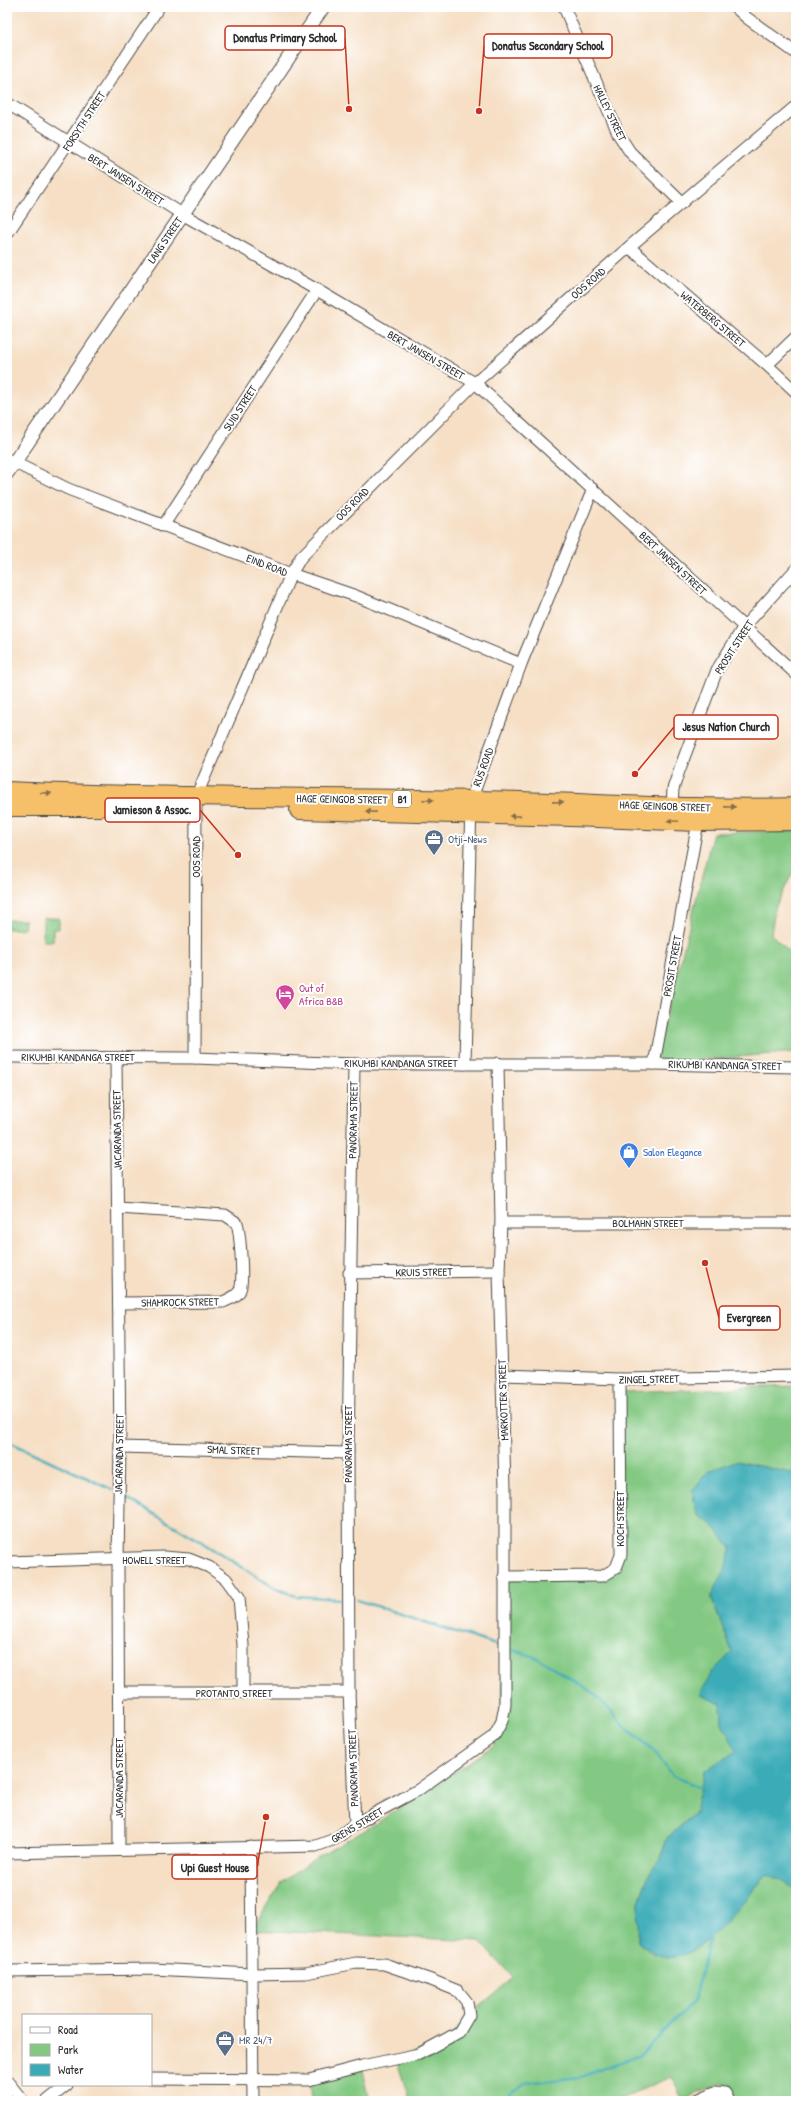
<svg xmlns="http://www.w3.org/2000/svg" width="803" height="2108" viewBox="0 0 803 2108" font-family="'Patrick Hand',sans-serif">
	<rect width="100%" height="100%" fill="#fff"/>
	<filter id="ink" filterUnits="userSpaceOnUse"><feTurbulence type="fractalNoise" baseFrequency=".025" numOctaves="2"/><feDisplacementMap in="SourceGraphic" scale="8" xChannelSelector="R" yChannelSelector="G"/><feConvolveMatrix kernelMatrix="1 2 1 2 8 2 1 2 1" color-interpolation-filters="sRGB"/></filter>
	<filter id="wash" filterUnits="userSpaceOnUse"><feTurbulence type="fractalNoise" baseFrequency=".012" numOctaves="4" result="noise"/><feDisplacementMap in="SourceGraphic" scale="16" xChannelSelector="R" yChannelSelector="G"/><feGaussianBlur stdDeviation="0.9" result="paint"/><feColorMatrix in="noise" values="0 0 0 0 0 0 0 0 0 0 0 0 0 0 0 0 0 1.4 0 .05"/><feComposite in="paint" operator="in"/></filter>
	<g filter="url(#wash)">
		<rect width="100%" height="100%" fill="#f6dfc5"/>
		<g fill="#84c983" stroke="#587a57">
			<path d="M796,831V866L775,908L771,934L796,958V1052L654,1064L713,833Z"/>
			<path d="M43,918H59V929H53V941H43Z"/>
			<path d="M7,920H25L24,929H7Z"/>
			<path d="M796,1386V1471L791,1473L736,1461L697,1514L712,1524L731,1548L724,1573L711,1596L732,1652L712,1672L721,1704L722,1723L737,1750L705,1771L694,1814L665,1840L661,1859L647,1879L639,1902L638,1942L653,1954L734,1913L767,1874L796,1889V2101H734L724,2082L683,2100L671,2077L614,2101H410L396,2059L448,2040L469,2015L513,1978L480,1941L252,1930L281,1883L311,1861L367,1829L494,1746V1736L502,1721L504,1577L603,1576L616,1568L620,1392Z"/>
			<path d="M362,2066L370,2101H311L309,2080Z"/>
		</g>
		<path fill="#3bacb7" stroke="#336c71" d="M736,1461L791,1473L796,1471V1889L767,1874C745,1899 711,1949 677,1957C662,1960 648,1950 638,1942L639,1902L647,1879L661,1859L665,1840L694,1814L705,1771L736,1750L722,1723L721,1704L700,1695L712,1672L732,1652L711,1596L724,1573L731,1548L712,1524L697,1514L692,1491L708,1471Z"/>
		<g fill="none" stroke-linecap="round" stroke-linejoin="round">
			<g stroke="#3bacb7" stroke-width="2.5">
				<path d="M7,1441L113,1490"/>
				<path d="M127,1498L207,1545L275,1588L296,1596L339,1599"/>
				<path d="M357,1600L496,1645"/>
				<path d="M512,1650L538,1658L595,1694L624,1726L654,1750L673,1776L700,1787"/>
				<path d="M498,2101L525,2083L581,2077L640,2055L693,2002L710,1938"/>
			</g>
		</g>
	</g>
	<g filter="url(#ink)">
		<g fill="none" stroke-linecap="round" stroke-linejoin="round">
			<g stroke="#494642" stroke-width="13">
				<g id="minor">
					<path d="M564,7L619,135L630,152L682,203"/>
					<path d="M735,7L747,18L796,53"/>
					<path d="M7,103L182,214L317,290L475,383L796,674"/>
					<path d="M7,234L159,7"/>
					<path d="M629,247L767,365L796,392"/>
					<path d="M767,365L796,337"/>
					<path d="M7,459L68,489L291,574L356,596L521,664"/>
					<path d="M163,526L317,290"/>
					<path d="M672,807L673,789L679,771L717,670L743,628L796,569"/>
					<path d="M7,1057L195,1058L354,1064H654L796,1067"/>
					<path d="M116,1058L120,1447L118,1559L119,1850"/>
					<path d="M195,1058L196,797L291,574L301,557L475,383L629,247L796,106"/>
					<path d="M354,1064L348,1453L349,1692L355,1824"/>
					<path d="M465,1064L471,800L521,664L593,489"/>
					<path d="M654,1064L698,822"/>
					<path d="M118,1208L225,1215L237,1223C240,1233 244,1281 240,1290C237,1297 229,1299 223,1302L119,1303"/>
					<path d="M501,1223H796"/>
					<path d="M349,1273L499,1271"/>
					<path d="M502,1375L620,1379L796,1376"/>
					<path d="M120,1447L348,1453"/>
					<path d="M7,1562L164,1557L189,1559L209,1567L226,1579L239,1597L243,1645V1693"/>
					<path d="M504,1577L603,1576L616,1568L621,1555L620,1379"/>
					<path d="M119,1692H349"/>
					<path d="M251,1847L253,2101"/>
					<path d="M7,1853L316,1846L335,1839L355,1824L418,1790L494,1736L502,1721L505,1705V1488L499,1271L501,1223L498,1063"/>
					<path d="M7,1971L152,1969L253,1974L306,1973L356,1963L384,1964L431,1980L458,1991L467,2002L469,2015L459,2032L419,2054L362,2066L309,2080L151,2079"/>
					<path d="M7,2081L23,2101"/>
					<path d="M47,2101L67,2085"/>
					<path d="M695,2101L715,2092L725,2093L729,2101"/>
				</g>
			</g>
			<g stroke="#494642" stroke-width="15">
				<path id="tertiary" d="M7,473L323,7"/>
			</g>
			<g stroke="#494642" stroke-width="20">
				<g id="trunk">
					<path d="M7,791C164,798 321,797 479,800C585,802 690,810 796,807"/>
					<path d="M7,807H101"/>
					<path d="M299,810L571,817L698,822L796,821"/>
				</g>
			</g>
			<use href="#minor" stroke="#fff" stroke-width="11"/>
			<use href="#tertiary" stroke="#fff" stroke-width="13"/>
			<use href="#trunk" stroke="#f6c06b" stroke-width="18"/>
		</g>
		<defs><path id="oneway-solid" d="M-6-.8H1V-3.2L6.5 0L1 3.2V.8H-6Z"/></defs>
		<g fill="#866e48">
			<use href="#oneway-solid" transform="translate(46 793) rotate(3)"/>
			<use href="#oneway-solid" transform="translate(428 800) rotate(1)"/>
			<use href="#oneway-solid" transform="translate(558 802) rotate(1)"/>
			<use href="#oneway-solid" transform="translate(730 807) rotate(1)"/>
			<use href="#oneway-solid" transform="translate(371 812) rotate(-179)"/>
			<use href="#oneway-solid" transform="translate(515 816) rotate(-179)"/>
			<use href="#oneway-solid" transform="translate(673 821) rotate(-177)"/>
		</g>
	</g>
	<defs>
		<g id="office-pin" transform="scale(1)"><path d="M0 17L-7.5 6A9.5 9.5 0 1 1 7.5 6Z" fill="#5c6f8a" stroke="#fff"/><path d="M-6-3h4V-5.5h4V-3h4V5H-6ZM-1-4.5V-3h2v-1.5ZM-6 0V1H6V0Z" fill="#fff"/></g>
		<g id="hotel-pin" transform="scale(1)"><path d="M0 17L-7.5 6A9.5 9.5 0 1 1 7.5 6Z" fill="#d1479c" stroke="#fff"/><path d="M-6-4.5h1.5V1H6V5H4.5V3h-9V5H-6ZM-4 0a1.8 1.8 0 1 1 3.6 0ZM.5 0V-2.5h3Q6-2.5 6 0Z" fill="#fff"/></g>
		<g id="shop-pin" transform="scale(1)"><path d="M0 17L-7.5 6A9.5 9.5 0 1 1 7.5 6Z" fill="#3f7fe0" stroke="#fff"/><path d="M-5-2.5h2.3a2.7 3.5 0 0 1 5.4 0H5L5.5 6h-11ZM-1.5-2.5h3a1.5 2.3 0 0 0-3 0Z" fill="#fff"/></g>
	</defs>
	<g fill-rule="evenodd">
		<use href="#office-pin" x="434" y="839"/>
		<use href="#hotel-pin" x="285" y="994"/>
		<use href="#shop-pin" x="629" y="1152"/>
		<use href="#office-pin" x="225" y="2040"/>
	</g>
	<g text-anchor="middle" stroke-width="4" stroke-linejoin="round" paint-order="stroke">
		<rect fill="#fff" stroke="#6b6b6b" stroke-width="1" x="393" y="791" width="18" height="16" rx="3"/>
		<g font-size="10" font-weight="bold" fill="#2b2b2b">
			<text x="402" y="803">B1</text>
		</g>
		<g font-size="11" fill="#2b2b2b" stroke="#fff">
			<text transform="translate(610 113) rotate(64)" y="4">HALLEY STREET</text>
			<text transform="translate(84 121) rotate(-57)" y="4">FORSYTH STREET</text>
			<text transform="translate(126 179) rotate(32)" y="4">BERT JANSEN STREET</text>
			<text transform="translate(165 240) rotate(-56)" y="4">LANG STREET</text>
			<text transform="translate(588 283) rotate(-41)" y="4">OOS ROAD</text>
			<text transform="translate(713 319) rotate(40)" y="4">WATERBERG STREET</text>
			<text transform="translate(426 355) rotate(30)" y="4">BERT JANSEN STREET</text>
			<text transform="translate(240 408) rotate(-57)" y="4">SUID STREET</text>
			<text transform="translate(352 504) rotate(-45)" y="4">OOS ROAD</text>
			<text transform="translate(673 563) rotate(43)" y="4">BERT JANSEN STREET</text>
			<text transform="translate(267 565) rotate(21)" y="4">EIND ROAD</text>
			<text transform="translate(734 647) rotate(-57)" y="4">PROSIT STREET</text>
			<text transform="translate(483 767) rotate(-70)" y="4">RUS ROAD</text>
			<text transform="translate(342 799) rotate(1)" y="4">HAGE GEINGOB STREET</text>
			<text transform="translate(665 806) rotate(2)" y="4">HAGE GEINGOB STREET</text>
			<text transform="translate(196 857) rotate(-90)" y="4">OOS ROAD</text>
			<text transform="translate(672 966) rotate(-80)" y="4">PROSIT STREET</text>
			<text x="78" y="1061">RIKUMBI KANDANGA STREET</text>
			<text x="401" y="1067">RIKUMBI KANDANGA STREET</text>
			<text transform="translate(725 1065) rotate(1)" y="4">RIKUMBI KANDANGA STREET</text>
			<text transform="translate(353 1120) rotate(-89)" y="4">PANORAMA STREET</text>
			<text transform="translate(117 1130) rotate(-91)" y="4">JACARANDA STREET</text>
			<text x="648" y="1227">BOLMAHN STREET</text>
			<text transform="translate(424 1272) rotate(-1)" y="4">KRUIS STREET</text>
			<text transform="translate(180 1302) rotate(-1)" y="4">SHAMROCK STREET</text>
			<text transform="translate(649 1379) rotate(-1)" y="4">ZINGEL STREET</text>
			<text transform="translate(503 1400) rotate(-92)" y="4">MARKOTTER STREET</text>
			<text transform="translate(348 1444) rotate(-90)" y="4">PANORAMA STREET</text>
			<text transform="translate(234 1450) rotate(2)" y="4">SMAL STREET</text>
			<text transform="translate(119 1454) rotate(-89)" y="4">JACARANDA STREET</text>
			<text transform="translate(620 1519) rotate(-90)" y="4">KOCH STREET</text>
			<text x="154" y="1564">HOWELL STREET</text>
			<text x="234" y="1697">PROTANTO STREET</text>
			<text transform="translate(353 1768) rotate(-92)" y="4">PANORAMA STREET</text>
			<text transform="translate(119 1778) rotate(-90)" y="4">JACARANDA STREET</text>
			<text transform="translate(357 1825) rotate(-31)" y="4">GRENS STREET</text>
		</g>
		<g font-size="11" fill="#4e5e75" stroke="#fff" text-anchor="start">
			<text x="448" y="843">Otji-News</text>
			<text x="239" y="2044">MR 24/7</text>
		</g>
		<g font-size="11" fill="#b23c85" stroke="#fff" text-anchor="start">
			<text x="299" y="992">Out of<tspan x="299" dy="13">Africa B&amp;B</tspan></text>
		</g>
		<g font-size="11" fill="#366cbe" stroke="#fff" text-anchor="start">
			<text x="643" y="1156">Salon Elegance</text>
		</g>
	</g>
	<path fill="none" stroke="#c8321e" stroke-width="1.5" d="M349 109L345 38M479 111L484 46M635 774L674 727M238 855L200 810M705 1263L719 1318M266 1817L257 1867"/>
	<g fill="#c8321e" stroke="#fff" stroke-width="1.5">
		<circle cx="349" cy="109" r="4"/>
		<circle cx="479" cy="111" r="4"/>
		<circle cx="635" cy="774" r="4"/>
		<circle cx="238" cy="855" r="4"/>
		<circle cx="705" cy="1263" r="4"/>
		<circle cx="266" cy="1817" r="4"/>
	</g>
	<g fill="#fff" stroke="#c8321e" stroke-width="1.5">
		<rect x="225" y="26" width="120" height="24" rx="4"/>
		<rect x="484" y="34" width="128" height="24" rx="4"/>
		<rect x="674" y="715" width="104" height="24" rx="4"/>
		<rect x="105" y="798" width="95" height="24" rx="4"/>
		<rect x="719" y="1306" width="61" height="24" rx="4"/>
		<rect x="172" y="1855" width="85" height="24" rx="4"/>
	</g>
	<g font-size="12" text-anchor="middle" font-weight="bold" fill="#2b2b2b">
		<text x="285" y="42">Donatus Primary School</text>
		<text x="548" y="50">Donatus Secondary School</text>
		<text x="726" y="731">Jesus Nation Church</text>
		<text x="152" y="814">Jamieson &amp; Assoc.</text>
		<text x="749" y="1322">Evergreen</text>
		<text x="215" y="1872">Upi Guest House</text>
	</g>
	<rect width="803" height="2108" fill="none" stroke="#fff" stroke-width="24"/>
	<rect x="22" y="2014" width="130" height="72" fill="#ffffff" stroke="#aaaaaa"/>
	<rect x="30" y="2027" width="20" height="6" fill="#ffffff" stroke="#aaaaaa"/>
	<text x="58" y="2034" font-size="12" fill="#2b2b2b">Road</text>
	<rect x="30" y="2044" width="20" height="12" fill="#84c983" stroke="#aaaaaa"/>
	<text x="58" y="2054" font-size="12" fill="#2b2b2b">Park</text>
	<rect x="30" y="2064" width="20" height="12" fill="#3bacb7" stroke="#aaaaaa"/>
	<text x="58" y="2074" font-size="12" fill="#2b2b2b">Water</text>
</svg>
